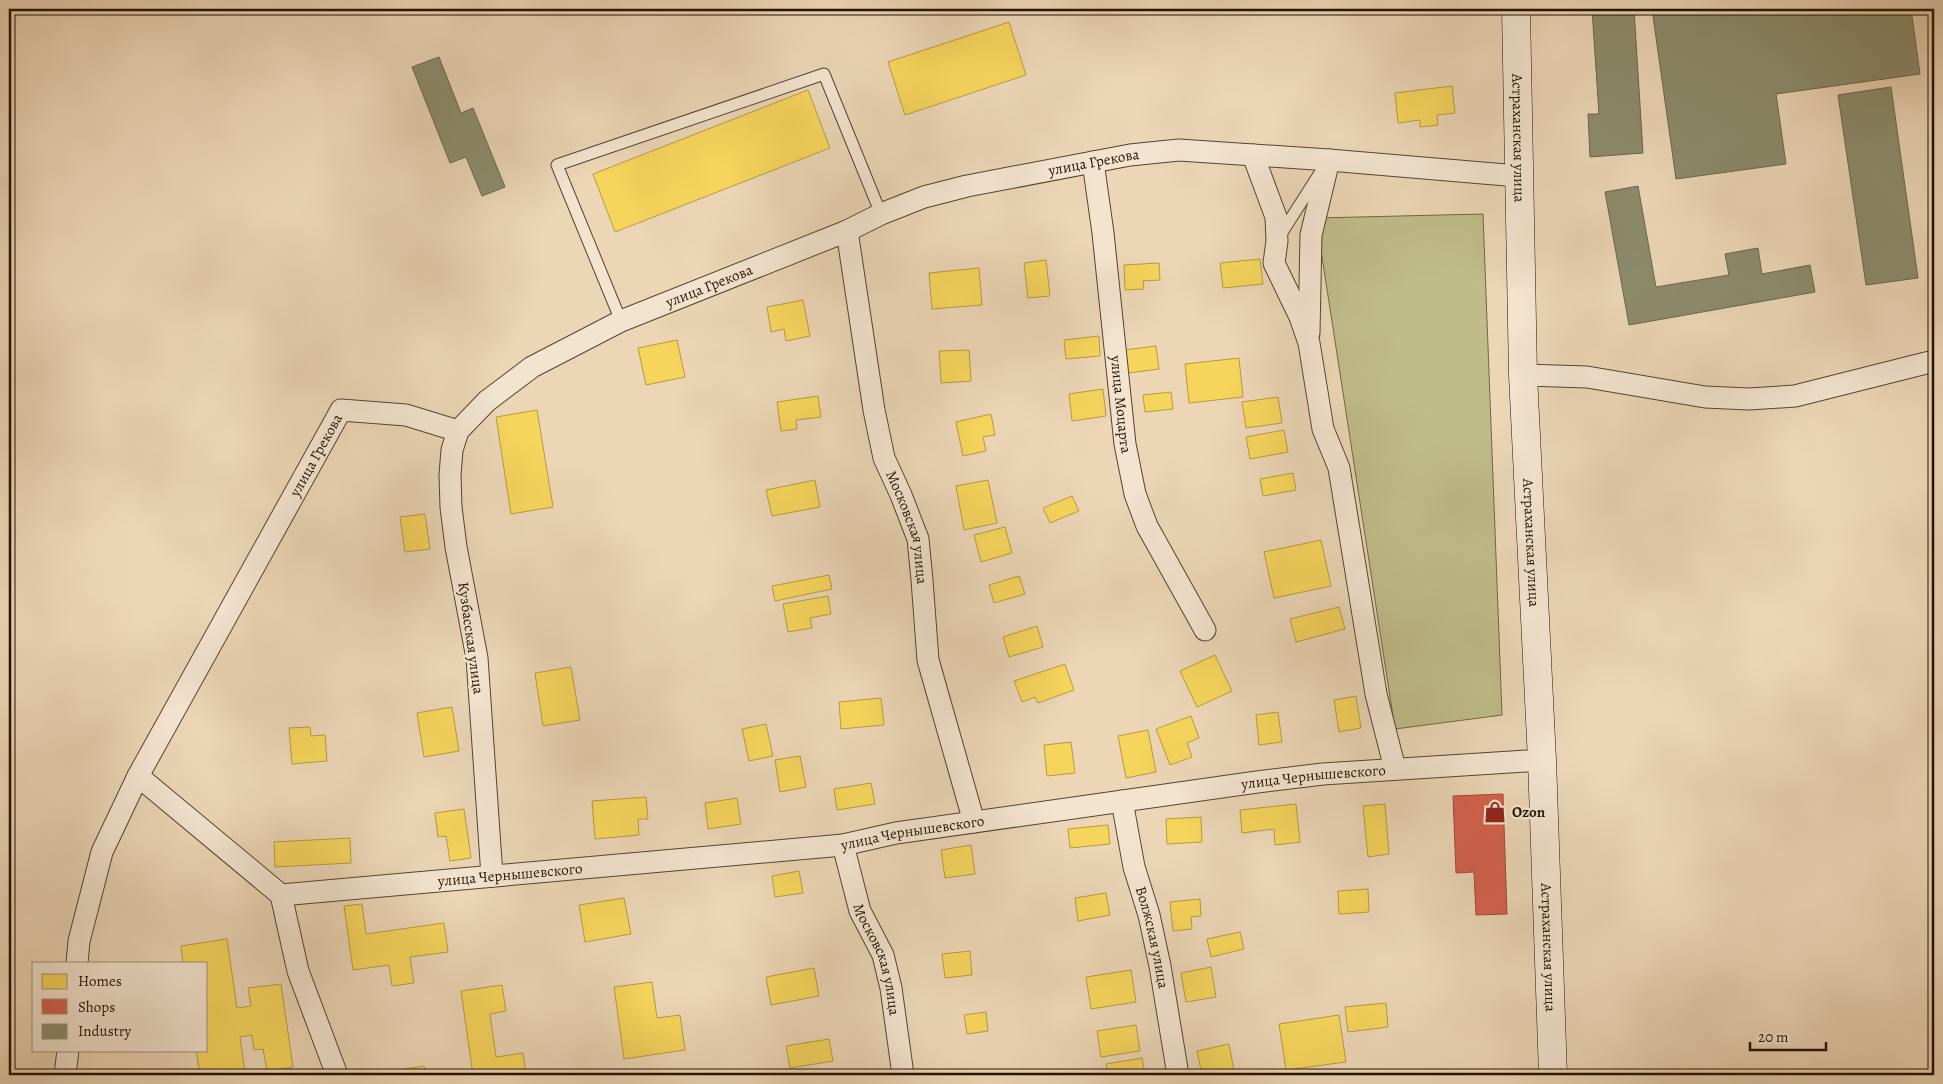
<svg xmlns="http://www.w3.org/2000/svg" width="1943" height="1084" viewBox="0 0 1943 1084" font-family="Alegreya,serif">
	<rect width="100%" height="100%" fill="#ecd6b6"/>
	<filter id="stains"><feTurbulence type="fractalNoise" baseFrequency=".004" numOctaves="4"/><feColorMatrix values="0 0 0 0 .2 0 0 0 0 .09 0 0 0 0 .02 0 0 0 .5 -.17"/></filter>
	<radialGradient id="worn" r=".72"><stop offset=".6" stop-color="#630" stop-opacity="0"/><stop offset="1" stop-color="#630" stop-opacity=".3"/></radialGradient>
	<path fill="#bfbc89" stroke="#716744" d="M1483,214L1502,715L1395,729L1316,218Z"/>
	<g fill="#f6d55c" stroke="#b79a40">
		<path d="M1009,22L1026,75L905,115L888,62Z"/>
		<path d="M1452,86L1455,113L1437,115L1438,125L1420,127V120L1398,123L1395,93Z"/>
		<path d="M808,90L830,148L615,232L593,174Z"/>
		<path d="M1260,259L1263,284L1223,288L1220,263Z"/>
		<path d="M1046,260L1050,296L1028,298L1024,263Z"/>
		<path d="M1159,263L1160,280L1143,281L1144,289L1125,290L1124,265Z"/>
		<path d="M979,268L982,305L932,309L929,273Z"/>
		<path d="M803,300L810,336L786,341L784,329L771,332L767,307Z"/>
		<path d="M1099,336L1100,356L1066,359L1064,340Z"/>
		<path d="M677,340L685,377L646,385L638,348Z"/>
		<path d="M1156,346L1159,369L1128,373L1125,350Z"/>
		<path d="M969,350L971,381L941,383L939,351Z"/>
		<path d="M1239,358L1243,397L1189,403L1185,364Z"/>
		<path d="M1103,389L1106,416L1072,421L1069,394Z"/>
		<path d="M1171,392L1173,409L1145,412L1143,395Z"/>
		<path d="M818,396L821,417L796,420L797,429L781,431L777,402Z"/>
		<path d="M1278,397L1282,423L1246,428L1242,402Z"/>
		<path d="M537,410L553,507L511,514L496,417Z"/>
		<path d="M991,414L995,435L983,437L986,451L963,456L956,422Z"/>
		<path d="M1284,430L1288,452L1250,459L1246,437Z"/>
		<path d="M1293,473L1296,490L1263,496L1260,479Z"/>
		<path d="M815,480L820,507L772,516L766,490Z"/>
		<path d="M988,480L997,523L964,530L956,486Z"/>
		<path d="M1072,496L1079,511L1050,523L1043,508Z"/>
		<path d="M425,514L430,549L405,552L400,517Z"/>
		<path d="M1005,527L1012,553L981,562L974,535Z"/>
		<path d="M1321,540L1331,586L1274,598L1264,552Z"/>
		<path d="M829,575L832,589L775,601L772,586Z"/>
		<path d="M1019,576L1025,594L994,603L989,585Z"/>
		<path d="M828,596L831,614L810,618L812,628L788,632L783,604Z"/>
		<path d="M1339,607L1345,629L1296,642L1290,619Z"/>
		<path d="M1037,626L1043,647L1009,657L1003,637Z"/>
		<path d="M1215,655L1232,691L1197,707L1180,671Z"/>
		<path d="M1065,664L1074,690L1038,703L1035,697L1022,702L1014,681Z"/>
		<path d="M571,667L580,720L543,726L535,673Z"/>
		<path d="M1356,696L1361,728L1339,732L1334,700Z"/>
		<path d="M881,698L884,725L841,729L839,702Z"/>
		<path d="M452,707L459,751L424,757L417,713Z"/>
		<path d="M1278,712L1282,742L1259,745L1256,715Z"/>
		<path d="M1191,716L1199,738L1187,743L1192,757L1170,765L1156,729Z"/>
		<path d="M766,724L773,756L749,761L742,729Z"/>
		<path d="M310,727L311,736L325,735L327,761L292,764L289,728Z"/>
		<path d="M1148,730L1156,772L1126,778L1118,736Z"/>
		<path d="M1071,742L1075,773L1047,776L1044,745Z"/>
		<path d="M800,756L806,787L780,792L775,760Z"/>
		<path d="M871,783L875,804L837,810L834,789Z"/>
		<path d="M646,797L648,819H638L639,835L595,839L592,801Z"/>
		<path d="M737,798L741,824L708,829L705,803Z"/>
		<path d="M1296,804L1300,842L1275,845L1274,829L1242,833L1240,810Z"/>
		<path d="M1385,804L1389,854L1368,857L1363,806Z"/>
		<path d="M464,809L471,858L450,861L446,836L438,837L435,813Z"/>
		<path d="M1201,817L1202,842L1167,844L1166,819Z"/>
		<path d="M1108,825L1110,844L1070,848L1068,829Z"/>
		<path d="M350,838L351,863L275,867L274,842Z"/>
		<path d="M971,845L975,874L945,878L941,850Z"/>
		<path d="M799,871L803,893L775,897L772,876Z"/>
		<path d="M1368,889L1369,912L1339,914L1338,891Z"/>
		<path d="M1106,893L1110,915L1078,921L1075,898Z"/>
		<path d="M624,898L631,934L585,942L579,905Z"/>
		<path d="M1200,899L1201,916L1191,917L1192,929L1173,931L1170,902Z"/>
		<path d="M362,904L366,934L444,923L448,952L410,957L414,983L392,986L389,965L353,970L344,906Z"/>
		<path d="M1240,932L1244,949L1211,957L1207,939Z"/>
		<path d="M227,939L237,1008L251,1006L248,988L281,984L293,1067L267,1071L263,1049L254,1050L252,1035L240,1037L245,1073L227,1075H200L196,1050H206V963H183L181,946Z"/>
		<path d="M970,951L972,975L945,978L942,954Z"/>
		<path d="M1211,967L1216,997L1186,1002L1181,973Z"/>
		<path d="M814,968L819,996L771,1005L766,977Z"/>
		<path d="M1131,970L1136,1002L1091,1009L1086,977Z"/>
		<path d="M652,982L657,1018L680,1015L685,1050L624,1059L614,987Z"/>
		<path d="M502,985L506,1011L490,1014L496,1057L523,1053L526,1075H473L461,991Z"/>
		<path d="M1386,1003L1388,1027L1348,1032L1345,1007Z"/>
		<path d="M986,1012L988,1031L967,1034L964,1015Z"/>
		<path d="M1339,1015L1346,1062L1286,1070L1279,1024Z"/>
		<path d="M1136,1025L1140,1051L1101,1057L1097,1031Z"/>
		<path d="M829,1039L833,1061L790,1068L786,1046Z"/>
		<path d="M1229,1044L1234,1071L1202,1075L1197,1051Z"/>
		<path d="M1142,1058L1145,1075H1108L1106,1064Z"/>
		<path d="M424,1066L426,1075H385V1072Z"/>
	</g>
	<path fill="#d6604d" stroke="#a04936" d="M1503,794L1507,914L1476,915L1474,872L1456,873L1453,796Z"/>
	<g fill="#8c8c6e" stroke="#6c674d">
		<path d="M1592,9H1634L1643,153L1590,157L1588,114H1599Z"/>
		<path d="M1652,9H1911L1920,74L1776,94L1786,164L1676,179Z"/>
		<path d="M439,57L461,113L473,108L505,187L482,196L466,157L450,163L412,67Z"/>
		<path d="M1891,87L1918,278L1866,285L1838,95Z"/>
		<path d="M1638,186L1656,287L1729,275L1725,254L1758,248L1762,274L1810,265L1815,292L1629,325L1605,192Z"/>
	</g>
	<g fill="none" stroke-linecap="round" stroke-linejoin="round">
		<g stroke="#55432e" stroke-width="13">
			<g id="service">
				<path d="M1279,237L1320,173"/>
				<path d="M621,321L557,165L824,74L881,214"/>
			</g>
		</g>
		<g stroke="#55432e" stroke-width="23">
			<g id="minor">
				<path d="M1253,155L1276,217L1277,241L1274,263L1300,317L1309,343L1323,429L1339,468L1376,694L1395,769"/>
				<path id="s1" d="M1093,162L1103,233L1125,444L1135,494L1147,526L1205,630"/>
				<path id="s2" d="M847,231L874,410L884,458L901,495L918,539L922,580L928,660L974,822"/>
				<path d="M1309,333L1311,235L1329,160"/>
				<path d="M1523,375L1587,377L1705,397L1749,399L1795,396L1934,361"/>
				<path d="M138,776L281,895L298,971L337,1075"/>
				<path id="s3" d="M1122,801L1134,867L1149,915L1160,966L1178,1075"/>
				<path id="s4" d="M843,845L860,911L883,955L891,988L903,1075"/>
				<path id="s5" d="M492,876L477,658L456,547L451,507L450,475L452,450L458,431L487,401L532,367L621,321L847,231L881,214L924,197L967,186L1130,155L1179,150L1329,160L1518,176"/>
				<path id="s6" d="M281,895L843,845L896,833L1257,782L1323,774L1542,760"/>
				<path id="s7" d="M77,963L79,941L102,852L138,776L341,410L406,415L458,431"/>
				<path d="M65,1075L68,1050"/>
			</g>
		</g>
		<g stroke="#231200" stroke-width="29">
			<g id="secondary">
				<path id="s8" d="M1516,9L1523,375L1542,760L1553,1075"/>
			</g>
		</g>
		<use href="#service" stroke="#f3e4d0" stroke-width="11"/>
		<use href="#minor" stroke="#f3e4d0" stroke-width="21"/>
		<use href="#secondary" stroke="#f3e4d0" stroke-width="28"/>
	</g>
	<defs>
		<g id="shop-bare" transform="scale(1.725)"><path d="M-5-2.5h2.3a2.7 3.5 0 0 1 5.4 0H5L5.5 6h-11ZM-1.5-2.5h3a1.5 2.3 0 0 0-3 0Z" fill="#8f2418" stroke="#f3e4d0" stroke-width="2.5" paint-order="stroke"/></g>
	</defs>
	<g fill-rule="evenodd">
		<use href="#shop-bare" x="1495" y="812"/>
	</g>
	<g text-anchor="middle" stroke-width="5" stroke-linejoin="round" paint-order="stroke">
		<g font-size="15" fill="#231200" stroke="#f3e4d0">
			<text dy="5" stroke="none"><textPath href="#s8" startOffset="129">Астраханская улица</textPath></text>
			<text dy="5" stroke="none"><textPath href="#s5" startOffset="1148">улица Грекова</textPath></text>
			<text dy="5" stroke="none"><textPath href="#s5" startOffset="742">улица Грекова</textPath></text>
			<text dy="5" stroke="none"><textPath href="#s1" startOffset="244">улица Моцарта</textPath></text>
			<text dy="5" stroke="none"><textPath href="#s7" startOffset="565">улица Грекова</textPath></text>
			<text dy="5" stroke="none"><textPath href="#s2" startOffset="304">Московская улица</textPath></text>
			<text dy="5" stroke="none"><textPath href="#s8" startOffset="534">Астраханская улица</textPath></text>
			<text transform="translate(471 638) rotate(82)" y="5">Кузбасская улица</text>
			<text dy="5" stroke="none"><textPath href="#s6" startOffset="1040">улица Чернышевского</textPath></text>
			<text dy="5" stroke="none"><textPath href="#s6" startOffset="635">улица Чернышевского</textPath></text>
			<text dy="5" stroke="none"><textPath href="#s6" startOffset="230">улица Чернышевского</textPath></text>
			<text dy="5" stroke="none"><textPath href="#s3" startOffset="140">Волжская улица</textPath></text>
			<text dy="5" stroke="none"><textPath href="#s8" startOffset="939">Астраханская улица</textPath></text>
			<text dy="5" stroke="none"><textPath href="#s4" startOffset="120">Московская улица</textPath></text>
		</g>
		<g font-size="15" font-weight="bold" fill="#231200" stroke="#f3e4d0" text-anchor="start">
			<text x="1512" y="817">Ozon</text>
		</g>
	</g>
	<rect width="1943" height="1084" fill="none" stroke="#ecd6b6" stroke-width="30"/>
	<rect x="10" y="10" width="1923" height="1064" fill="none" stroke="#231200" stroke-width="2.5"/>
	<rect x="15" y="15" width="1913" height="1054" fill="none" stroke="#231200"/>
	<rect x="32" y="962" width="175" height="90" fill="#f3e4d0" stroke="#a0907d"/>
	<rect x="42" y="974" width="25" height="15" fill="#f6d55c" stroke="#a0907d"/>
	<text x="78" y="986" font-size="15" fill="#231200">Homes</text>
	<rect x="42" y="999" width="25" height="15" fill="#d6604d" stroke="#a0907d"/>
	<text x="78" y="1012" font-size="15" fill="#231200">Shops</text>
	<rect x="42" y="1024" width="25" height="15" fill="#8c8c6e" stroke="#a0907d"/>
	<text x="78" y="1036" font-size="15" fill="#231200">Industry</text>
	<path d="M1750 1042v8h76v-8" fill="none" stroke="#231200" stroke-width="2.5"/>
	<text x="1758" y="1042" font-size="15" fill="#231200" stroke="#f3e4d0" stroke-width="4" paint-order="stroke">20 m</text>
	<rect width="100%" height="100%" filter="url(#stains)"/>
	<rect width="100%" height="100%" fill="url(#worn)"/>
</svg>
